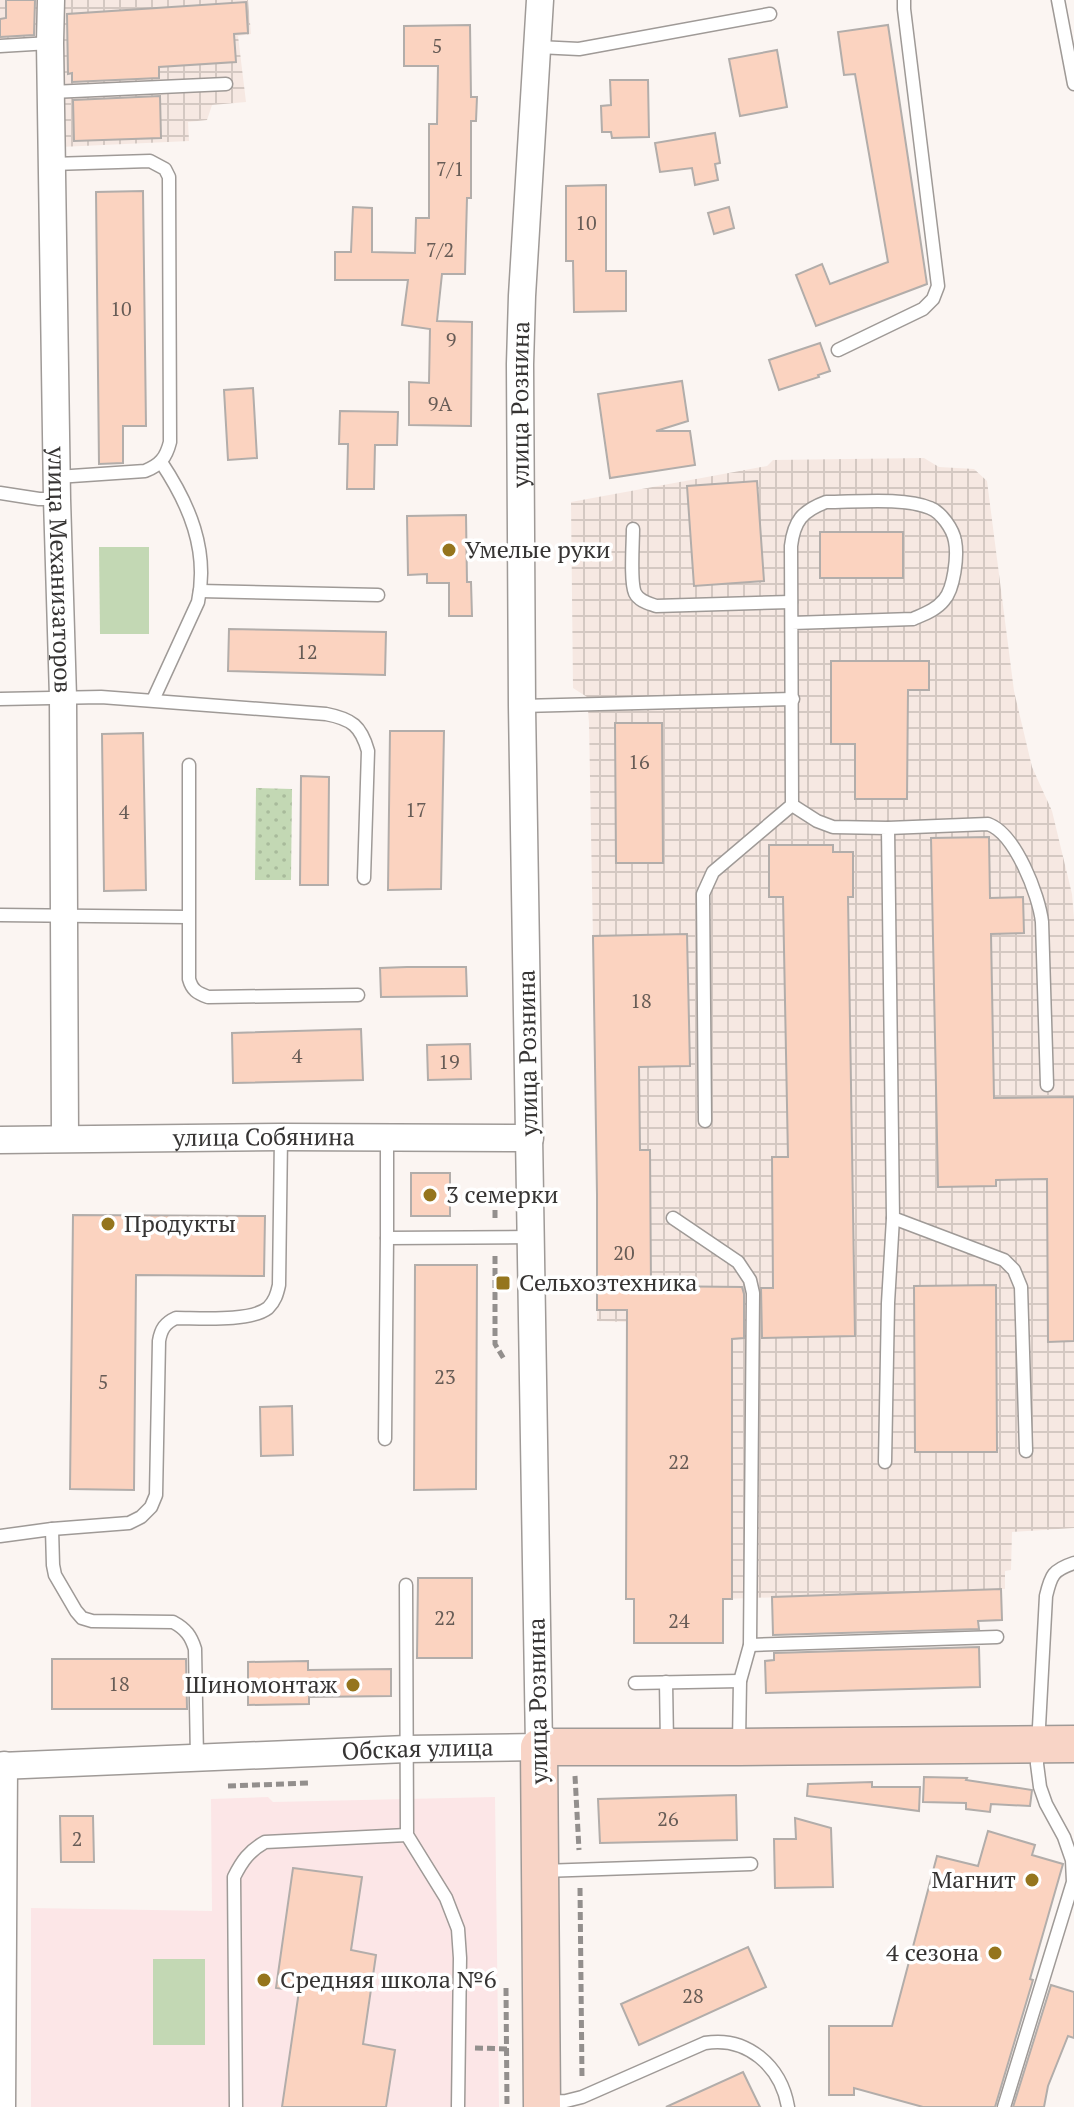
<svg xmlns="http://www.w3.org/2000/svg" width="1074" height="2107" viewBox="0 0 1074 2107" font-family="'PT Serif',serif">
	<defs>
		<pattern id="industrial-grid" width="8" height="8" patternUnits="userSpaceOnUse" patternTransform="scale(2)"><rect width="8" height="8" fill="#f6e8e2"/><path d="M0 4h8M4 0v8" fill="none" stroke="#d4c8c2"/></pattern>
		<pattern id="park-dots" width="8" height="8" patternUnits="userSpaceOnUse" patternTransform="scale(2)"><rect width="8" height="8" fill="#c3d8b4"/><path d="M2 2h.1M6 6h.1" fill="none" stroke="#a8ba9b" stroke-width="1.8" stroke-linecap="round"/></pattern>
	</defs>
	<rect width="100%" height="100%" fill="#fbf5f2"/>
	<g fill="url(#industrial-grid)">
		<path d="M0,0H248L251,34L238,36L246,102L212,105L207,120L188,122L189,141L39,148V49L0,45Z"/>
		<path d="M924,458L939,467L974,469L987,481L1014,691L1032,767L1052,811L1072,894L1074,918V1528L1012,1532L1011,1570L1005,1571V1589L724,1599L723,1643H634V1600L626,1599L627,1322L597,1321V1159L589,723L587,697L573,688L571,502L767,466L773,460Z"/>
	</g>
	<path fill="#fce6e7" d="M268,1797L273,1802L495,1797L499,2107H31V1908L212,1911L211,1799Z"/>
	<g fill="#c3d8b4">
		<path d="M99,547H149V634H100Z"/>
		<rect x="153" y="1959" width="52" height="86"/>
	</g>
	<path fill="url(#park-dots)" d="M256,788L292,789L291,880H255Z"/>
	<g fill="#fbd3c0" stroke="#b2adaa" stroke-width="2">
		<path d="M6,0H35L34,35L0,37V19L6,18Z"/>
		<path d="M246,2L248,33L234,34L236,62L159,67V78L72,82V73L68,74L67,14Z"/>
		<path d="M470,25L471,97H477L476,121H471V198H467L465,274H442L437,321L472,322L471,426L409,425V382L429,383L430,329L402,325L408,280H335V252H351L353,207L372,208V252L415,253L416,218H429V124H437L438,66H404V26Z"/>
		<path d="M888,25L927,284L816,326L796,275L822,264L830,284L888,262L855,74L844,75L838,32Z"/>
		<path d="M777,50L787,107L740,116L729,59Z"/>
		<path d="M610,80H648L649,137L612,138L611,132H602L601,106L611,105Z"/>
		<path d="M160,96L161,138L74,141L73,100Z"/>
		<path d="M715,133L720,163L715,164L718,180L695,185L692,168L660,172L655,143Z"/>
		<path d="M606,185V271H626V311L574,312L573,261H566V186Z"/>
		<path d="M143,191L146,426H123V463L99,464L96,192Z"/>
		<path d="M729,207L734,228L714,234L708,213Z"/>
		<path d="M820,343L830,371L818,375L819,377L779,390L769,360Z"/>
		<path d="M682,381L688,421L656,431H690L695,465L610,478L598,394Z"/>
		<path d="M253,388L257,458L228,460L224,390Z"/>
		<path d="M340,411L398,412L397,445H375L374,489H347L348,444H339Z"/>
		<path d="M757,481L764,581L694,586L687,486Z"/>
		<path d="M466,515L467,582H471L472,616H449V583H427V574L408,575L407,516Z"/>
		<rect x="820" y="532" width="83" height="46"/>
		<path d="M229,629L386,632L385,675L228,671Z"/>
		<path d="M831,661H929V690H908L907,799H855V744H831Z"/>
		<path d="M615,723H662L663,863H616Z"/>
		<path d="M390,731H444L441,889L388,890Z"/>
		<path d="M143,733L146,890L104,891L102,734Z"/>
		<path d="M301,776L329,777L328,885H300Z"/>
		<path d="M989,837L990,898L1023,897L1024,933L991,934L994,1098L1074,1097V1341L1048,1342L1047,1179L996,1180V1186L938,1187L931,838Z"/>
		<path d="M769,845H833V852H853V897H848L855,1336L762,1338L761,1288H773L772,1157H788L783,897H769Z"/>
		<path d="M687,934L690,1066L639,1067L640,1150H650L651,1286L742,1287L744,1294V1338L732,1339V1599H723V1643H634V1599H626L627,1310H597V1195L593,936Z"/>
		<path d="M407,967H466L467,996L381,997L380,968Z"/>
		<path d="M361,1029L363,1080L233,1083L232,1033Z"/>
		<path d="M470,1044L471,1079L428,1080L427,1045Z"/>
		<rect x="411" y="1173" width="39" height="43"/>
		<path d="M73,1215L265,1216L264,1276L136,1275L134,1490L70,1489Z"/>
		<path d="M415,1265H477L476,1489L414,1490Z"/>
		<path d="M996,1285L997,1452H915L914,1286Z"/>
		<path d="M292,1406L293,1455L261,1456L260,1407Z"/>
		<path d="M418,1578H472V1658H417Z"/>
		<path d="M1001,1589L1002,1620L978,1621L979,1629L773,1635L772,1597Z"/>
		<path d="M979,1647L980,1687L766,1693L765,1661L774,1660V1653Z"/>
		<path d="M52,1659H186L187,1709H52Z"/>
		<path d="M308,1661V1670L391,1669V1696L309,1697V1704L248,1705V1662Z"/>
		<path d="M924,1777L967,1778L966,1780L1032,1790L1030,1806L991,1804L990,1812L966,1809V1803L923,1802Z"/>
		<path d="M872,1782V1787H920L919,1811L807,1796L808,1784Z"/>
		<path d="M736,1795L737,1840L600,1843L598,1799Z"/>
		<path d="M60,1816H93L94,1862H61Z"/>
		<path d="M795,1818L831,1828L833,1887L775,1888L774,1839H796Z"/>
		<path d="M988,1831L1035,1845L1032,1855L1063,1864L1030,1979L1033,1980L995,2107H923L854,2088V2095H829V2026H892L937,1856L978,1866Z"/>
		<path d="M293,1868L362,1877L351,1950L376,1955L363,2044L395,2050L386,2107H282L299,1991L276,1988Z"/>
		<path d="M748,1947L766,1987L639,2045L621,2004Z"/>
		<path d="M1051,1985L1074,1992V2038L1068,2036L1048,2086L1044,2107H1013Z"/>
		<path d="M743,2072L760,2107H666Z"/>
	</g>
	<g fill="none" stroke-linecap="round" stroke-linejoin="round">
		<g stroke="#9f9a97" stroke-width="15">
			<g id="lane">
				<path d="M1058,0L1074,84"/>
				<path d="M0,46L50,43"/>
				<path d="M538,47L579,49L770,14"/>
				<path d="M52,92L226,84"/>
				<path d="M52,164L150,161L165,169L169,177L170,442C166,458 160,465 145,471L57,477"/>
				<path d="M838,350L923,309L933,299L938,286L904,9V0"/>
				<path d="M0,493L39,499H57"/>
				<path d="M633,529C633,543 630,582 635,593C639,601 648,603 656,606L791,602"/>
				<path d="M200,591L378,595"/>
				<path d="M0,699L101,697L326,714C352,719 361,726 368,751L364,878"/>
				<path d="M153,700L198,602C209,550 189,504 161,462"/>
				<path d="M522,706L793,699"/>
				<path d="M189,765V979C192,990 197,993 208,997L358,995"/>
				<path d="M792,805L817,821L833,827L888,828L893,1218L1004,1260L1014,1270L1021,1287L1026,1451"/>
				<path d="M888,828L988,824C1015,833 1039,895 1042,922L1047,1085"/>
				<path d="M0,915L187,917"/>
				<path d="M705,1121L703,894L713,872L792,805L791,546C794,521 802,511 826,502C855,502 905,497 930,508C941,512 953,529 955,541C958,556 954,589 944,600C936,610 924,614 913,619L792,623"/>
				<path d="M387,1138V1238L531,1237"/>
				<path d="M673,1218L738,1262L750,1280L753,1293L750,1645L740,1681L739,1742"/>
				<path d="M385,1439L387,1238"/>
				<path d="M885,1462L888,1303L893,1218"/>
				<path d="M52,1529L53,1565L55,1575L76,1611L82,1618L92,1621L173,1622C186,1629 191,1636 195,1649L197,1758"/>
				<path d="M0,1536L52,1529L129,1523L141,1517L151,1507L156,1495L159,1341C161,1329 165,1323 176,1318C200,1318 250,1322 268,1308C275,1301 277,1294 279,1285L281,1137"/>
				<path d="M406,1585L407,1835L446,1898L458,1929L460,1958L458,2107"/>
				<path d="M750,1645L997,1637"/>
				<path d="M666,1682L667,1743"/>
				<path d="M635,1683L740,1681"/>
				<path d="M542,1871L751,1864"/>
				<path d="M545,2102L566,2101L582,2097L705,2043C747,2036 781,2066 788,2107"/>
				<path d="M236,2107L234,1877C242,1861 249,1851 265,1842L407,1835"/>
				<path d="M1004,2107L1073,1882L1072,1860L1064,1837L1046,1804L1040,1787L1037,1764L1046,1596C1051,1575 1053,1570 1074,1563"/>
			</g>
		</g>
		<g stroke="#9f9a97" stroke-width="29">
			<g id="street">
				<path id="s1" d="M51,0L50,43L57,499L63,697L65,1138"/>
				<path id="s2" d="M0,1140L281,1137L530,1138"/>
				<path id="s3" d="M0,1766L407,1749L539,1747L522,706L520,364L522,296L540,0"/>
				<path d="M2,2107L4,1765"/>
			</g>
		</g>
		<g stroke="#9f9a97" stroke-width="39">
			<path id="secondary" d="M542,2107L539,1747H739L1074,1744"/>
		</g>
		<g stroke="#938f8d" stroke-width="5" stroke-dasharray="8 4" stroke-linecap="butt">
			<path d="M495,1218V1190"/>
			<path d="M495,1256V1344L504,1359"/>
			<path d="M575,1776L579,1850"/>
			<path d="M228,1786L310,1783"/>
			<path d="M580,1888L582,2078"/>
			<path d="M506,1988L507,2107"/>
			<path d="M475,2048L509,2049"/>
		</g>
		<use href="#lane" stroke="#fff" stroke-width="12"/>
		<use href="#street" stroke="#fff" stroke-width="26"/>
		<use href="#secondary" stroke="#f8d4c6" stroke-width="36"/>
	</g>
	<g fill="#95751d" stroke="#fff" stroke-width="3">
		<circle cx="449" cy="550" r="8"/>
		<circle cx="430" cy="1195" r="8"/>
		<circle cx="108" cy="1224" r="8"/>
		<rect x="495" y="1275" width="16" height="16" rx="4"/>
		<circle cx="353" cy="1685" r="8"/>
		<circle cx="1032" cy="1880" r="8"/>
		<circle cx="995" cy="1953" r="8"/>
		<circle cx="264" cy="1980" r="8"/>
	</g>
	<g text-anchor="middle" stroke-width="7" stroke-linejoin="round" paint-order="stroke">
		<g font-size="20" fill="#675c56">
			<text x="437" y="53">5</text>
			<text x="450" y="176">7/1</text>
			<text x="586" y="230">10</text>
			<text x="440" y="257">7/2</text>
			<text x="121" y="316">10</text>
			<text x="451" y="347">9</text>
			<text x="440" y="411">9А</text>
			<text x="307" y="659">12</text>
			<text x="639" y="769">16</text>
			<text x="416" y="817">17</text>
			<text x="124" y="819">4</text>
			<text x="641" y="1008">18</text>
			<text x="297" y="1063">4</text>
			<text x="449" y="1069">19</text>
			<text x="624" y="1260">20</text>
			<text x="445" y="1384">23</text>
			<text x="103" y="1389">5</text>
			<text x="679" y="1469">22</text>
			<text x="445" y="1625">22</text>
			<text x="679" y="1628">24</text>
			<text x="119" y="1691">18</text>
			<text x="668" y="1826">26</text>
			<text x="77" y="1846">2</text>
			<text x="693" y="2003">28</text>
		</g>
		<g font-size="24" fill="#363433" stroke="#fff">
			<text dy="8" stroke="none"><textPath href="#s3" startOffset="1882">улица Рознина</textPath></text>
			<text dy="8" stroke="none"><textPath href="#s1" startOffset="570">улица Механизаторов</textPath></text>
			<text transform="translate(528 1053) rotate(-91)" y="8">улица Рознина</text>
			<text dy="8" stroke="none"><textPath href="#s2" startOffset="264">улица Собянина</textPath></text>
			<text transform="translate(538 1701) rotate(-91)" y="8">улица Рознина</text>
			<text dy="8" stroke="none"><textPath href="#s3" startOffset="418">Обская улица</textPath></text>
		</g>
		<g font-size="24" fill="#363433" stroke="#fff" text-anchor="start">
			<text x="465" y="558">Умелые руки</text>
			<text x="446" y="1203">3 семерки</text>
			<text x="124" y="1232">Продукты</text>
			<text x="519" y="1291">Сельхозтехника</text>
			<text x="337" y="1693" text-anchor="end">Шиномонтаж</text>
			<text x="1016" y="1888" text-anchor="end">Магнит</text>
			<text x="979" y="1961" text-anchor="end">4 сезона</text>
			<text x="280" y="1988">Средняя школа №6</text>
		</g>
	</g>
</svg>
